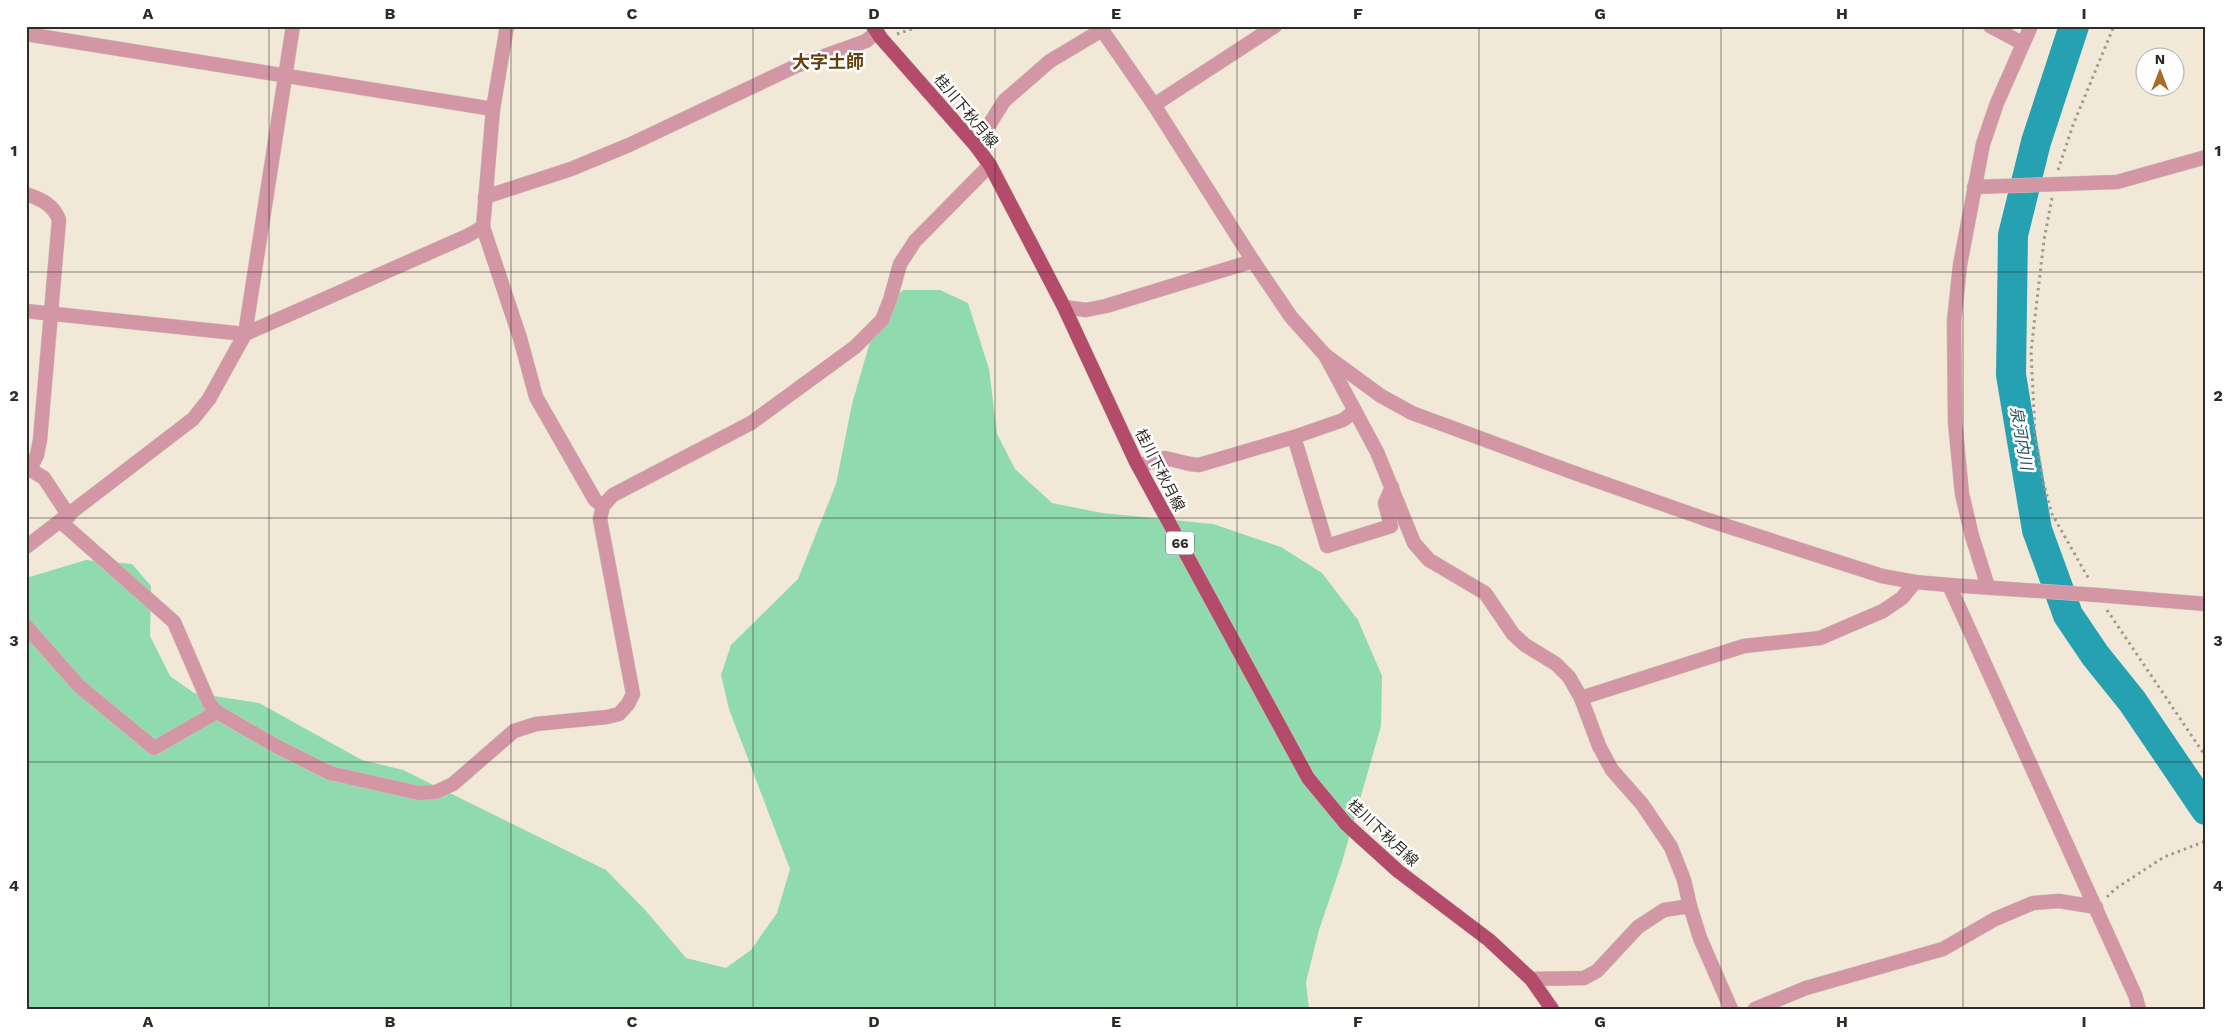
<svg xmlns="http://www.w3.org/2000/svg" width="2232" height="1035" viewBox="0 0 2232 1035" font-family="'Work Sans','Noto Sans JP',sans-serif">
	<rect width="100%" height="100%" fill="#f1e8d8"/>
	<path fill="#8fdaae" d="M903,290H940L968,303L989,369L997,434L1015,469L1052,503L1102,513L1213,524L1281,547L1322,573L1358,620L1382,676L1381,726L1342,862L1319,930L1306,982L1309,1009H26V578L86,560L132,564L151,586L150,636L170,676L194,693L259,703L362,760L403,770L606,870L646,911L686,958L726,968L751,950L777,913L790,869L729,709L721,675L731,645L798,579L836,484L852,404L878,314Z"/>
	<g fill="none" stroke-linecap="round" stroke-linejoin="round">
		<path stroke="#26a1b2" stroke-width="30" d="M2074,26L2036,142L2013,235L2011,375L2037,530L2068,615L2095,655L2132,701L2206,810"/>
		<g stroke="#cec6b8" stroke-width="15">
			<g id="minor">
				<path d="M507,26L493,109L483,227L520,338L536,397L595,500L603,506"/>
				<path d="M1990,26L2022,43"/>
				<path d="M1102,30L1154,105L1275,26"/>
				<path d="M26,34L493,109"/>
				<path d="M976,146L1004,101L1050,61L1102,30L1103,26"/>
				<path d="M1974,187L2117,182L2206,157"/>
				<path d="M26,194C41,199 54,205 59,220L40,440L37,455L30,469"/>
				<path d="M485,197L571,169L629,145L796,66L866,41L877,32"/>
				<path d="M26,311L245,334L467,236L483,227"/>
				<path d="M1325,355L1377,452L1414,543L1429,560L1485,593L1513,634L1525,645L1556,664L1569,677L1581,698L1599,746L1612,770L1642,804L1671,847L1684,880L1690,906L1700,938L1731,1009"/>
				<path d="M1355,411L1343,420L1294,437L1327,546L1391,526L1385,503L1392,487"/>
				<path d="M1138,466L1165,458L1190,464L1199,465L1294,437"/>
				<path d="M26,467L44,478L69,516"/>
				<path d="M61,522L174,622L209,703L217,712L276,746L330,773L419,793L436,792L453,784L514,731L536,724L607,717L619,714L628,704L633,694L600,519L603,506L613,495L751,423L855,347L882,320L890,300L900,264L915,241L990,165"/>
				<path d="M26,547L193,419L209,399L245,334L293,26"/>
				<path d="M1988,587L1972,536L1962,494L1955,422L1954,321L1960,265L1983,144L1997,103L2031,26"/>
				<path d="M26,626L79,686L154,748L217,712"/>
				<path d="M1581,698L1744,646L1820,638L1883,611L1902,598L1915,582"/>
				<path d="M1531,979L1584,978L1597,971L1638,927L1664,910L1690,906"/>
				<path d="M1755,1009L1806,988L1943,949L1995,919L2033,903L2059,901L2096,907"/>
			</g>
		</g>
		<g stroke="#cec6b8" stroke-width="15">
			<g id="tertiary">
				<path d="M1154,105L1253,261L1291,317L1325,355L1381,396L1412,413L1569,471L1708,520L1882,576L1915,582L1949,585L2097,595L2206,604"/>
				<path d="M1064,307L1086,310L1106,306L1253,261"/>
				<path d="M1949,585L2135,995L2139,1009"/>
			</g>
		</g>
		<g stroke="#cec6b8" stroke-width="15">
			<path id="primary" d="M873,26L881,38L976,146L990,165L1064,307L1136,462L1308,778L1346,824L1398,871L1489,940L1531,979L1552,1009"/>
		</g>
		<g stroke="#a0998e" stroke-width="3" stroke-dasharray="2.5 4" stroke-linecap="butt">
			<path d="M897,34L921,26"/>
			<path d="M2058,170L2073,125L2114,26"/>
			<path d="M2052,198L2044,240L2031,351L2035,434L2043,481L2052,514L2090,581"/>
			<path d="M2107,610L2206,757"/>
			<path d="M2107,897L2115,889L2164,857L2206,841"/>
		</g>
		<use href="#minor" stroke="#d296a4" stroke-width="14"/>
		<use href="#tertiary" stroke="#d296a4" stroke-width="14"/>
		<use href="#primary" stroke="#b44b6b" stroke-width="14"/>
	</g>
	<path fill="none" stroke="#2f2c26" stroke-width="1" stroke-opacity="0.55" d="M269,26V1009M511,26V1009M753,26V1009M995,26V1009M1237,26V1009M1479,26V1009M1721,26V1009M1963,26V1009M26,272H2206M26,518H2206M26,762H2206"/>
	<g text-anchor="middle" stroke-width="5" stroke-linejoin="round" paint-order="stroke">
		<rect fill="#fff" stroke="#6d6b67" stroke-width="1" x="1166" y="531.5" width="28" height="23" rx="4"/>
		<g font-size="14" font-weight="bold" fill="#2f2c26">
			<text x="1180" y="548">66</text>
		</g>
		<g font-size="15" fill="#2f2c26" stroke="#fff">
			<text transform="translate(966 111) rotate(50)" y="5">桂川下秋月線</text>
			<text transform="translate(1160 470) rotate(63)" y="5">桂川下秋月線</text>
			<text transform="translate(1383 833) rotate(43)" y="5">桂川下秋月線</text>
		</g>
		<g font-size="16" font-style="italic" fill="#26565f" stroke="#fff">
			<text transform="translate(2022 438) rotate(80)" y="6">泉河内川</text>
		</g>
		<g font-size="18" font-weight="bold" fill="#65400e" stroke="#fff">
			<text x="828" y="68">大字土師</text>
		</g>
	</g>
	<rect width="2232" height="1035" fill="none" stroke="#ffffff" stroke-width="55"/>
	<g transform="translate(2160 72)"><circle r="24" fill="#ffffff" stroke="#acaba8"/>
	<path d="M0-4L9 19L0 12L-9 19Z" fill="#a56f29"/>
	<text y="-8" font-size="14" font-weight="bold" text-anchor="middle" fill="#2f2c26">N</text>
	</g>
	<rect x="28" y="28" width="2176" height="980" fill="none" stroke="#2f2c26" stroke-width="2"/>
	<g font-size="16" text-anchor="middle" font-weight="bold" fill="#2f2c26">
		<text x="148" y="19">A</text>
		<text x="390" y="19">B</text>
		<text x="632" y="19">C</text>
		<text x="874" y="19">D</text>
		<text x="1116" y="19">E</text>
		<text x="1358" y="19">F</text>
		<text x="1600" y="19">G</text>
		<text x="1842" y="19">H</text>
		<text x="2084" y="19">I</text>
		<text x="14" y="156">1</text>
		<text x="2218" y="156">1</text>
		<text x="14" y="401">2</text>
		<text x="2218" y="401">2</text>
		<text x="14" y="646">3</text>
		<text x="2218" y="646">3</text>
		<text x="14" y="891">4</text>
		<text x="2218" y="891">4</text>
		<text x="148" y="1027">A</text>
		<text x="390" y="1027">B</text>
		<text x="632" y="1027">C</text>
		<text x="874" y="1027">D</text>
		<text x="1116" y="1027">E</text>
		<text x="1358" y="1027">F</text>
		<text x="1600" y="1027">G</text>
		<text x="1842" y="1027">H</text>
		<text x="2084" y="1027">I</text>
	</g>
</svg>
